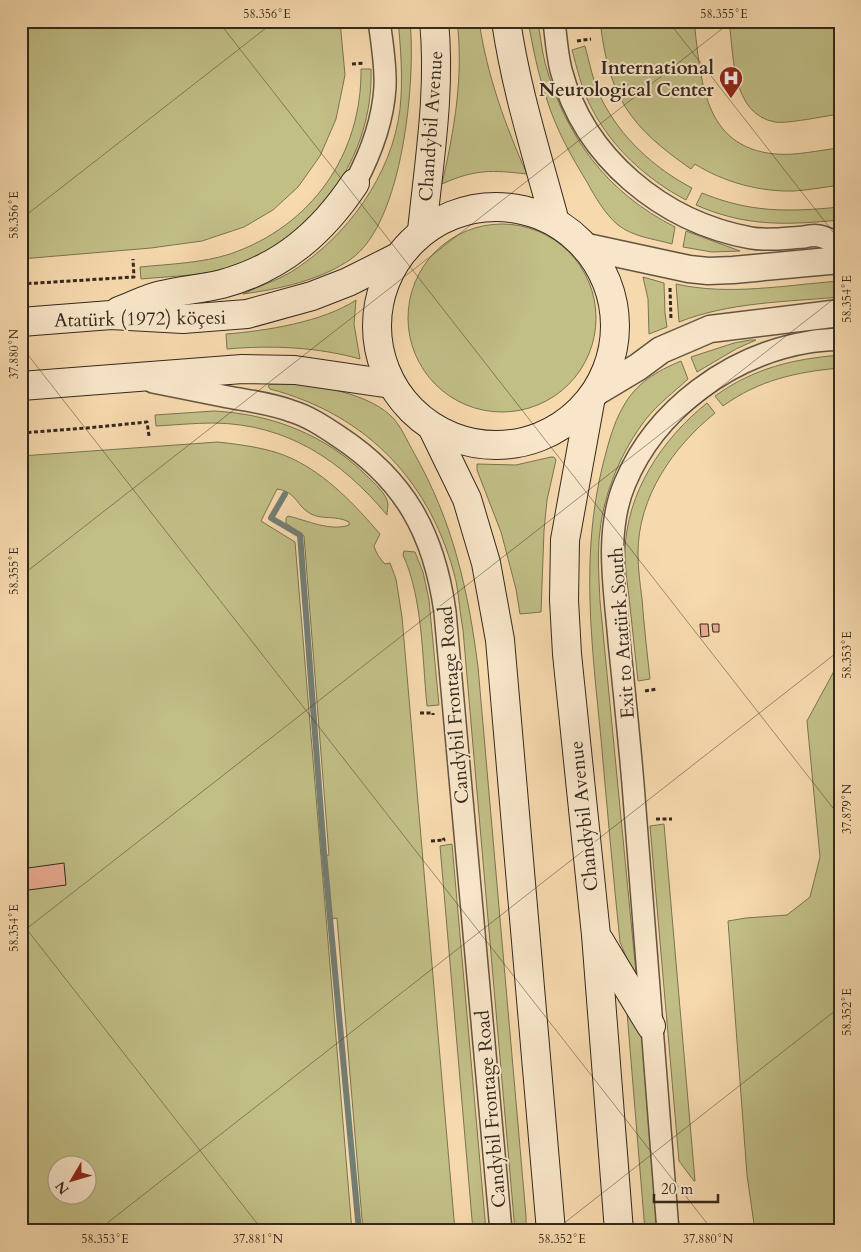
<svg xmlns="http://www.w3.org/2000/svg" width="861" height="1252" viewBox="0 0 861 1252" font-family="Cardo,serif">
	<rect width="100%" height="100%" fill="#f6d9ad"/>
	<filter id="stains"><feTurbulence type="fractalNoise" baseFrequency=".004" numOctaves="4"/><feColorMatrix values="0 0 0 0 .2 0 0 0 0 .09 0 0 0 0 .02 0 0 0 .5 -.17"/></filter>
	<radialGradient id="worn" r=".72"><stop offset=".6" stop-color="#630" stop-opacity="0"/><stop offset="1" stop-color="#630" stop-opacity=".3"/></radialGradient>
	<g fill="#c1be86" stroke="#7a7452" fill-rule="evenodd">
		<path d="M21,21H340L345,75L336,119L320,156L298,187L273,210L244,227L202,241L151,248L21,259Z"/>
		<path d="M398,21H410C416,80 403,223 351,259C321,280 280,289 243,294C259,286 276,281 291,272C347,237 392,175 400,109C403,80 401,50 398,21Z"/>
		<path d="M457,21H479C487,75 505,125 527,174C492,170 475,169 442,184C454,131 464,76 457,21Z"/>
		<path d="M528,21H538C540,35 542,50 545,63C566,137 606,192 675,227L672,244C655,239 633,237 618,225C605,214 595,197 587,182C571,156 556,129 547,100C538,74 533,48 528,21Z"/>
		<path d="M600,21H694C701,78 702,147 775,154C796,156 819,150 840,148V185C825,187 809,190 794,191C760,192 723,182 695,164L691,169C629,126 609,97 600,21Z"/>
		<path d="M729,21H840V114C824,116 788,124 775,122C731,114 734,55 729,21Z"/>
		<path d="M585,46C590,64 593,82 601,98C620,137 654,168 692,188L686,200C646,179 610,146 590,105C581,87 577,68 572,50Z"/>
		<path d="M361,69H371C374,155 317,236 236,266C206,276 172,276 141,279L140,267C170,264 202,263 230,254C312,226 362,154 361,69Z"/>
		<path d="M702,193C751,213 789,212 840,207V220C787,225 746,227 696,205Z"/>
		<circle cx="502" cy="318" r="94"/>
		<path d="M686,231L740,251L712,252L683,247Z"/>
		<path d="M643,277L664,283L665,313L667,327L649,334L648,299Z"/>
		<path d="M840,281V297C785,302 730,302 679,322L676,284C729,296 786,285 840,281Z"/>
		<path d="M356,300L354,324L360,359C317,347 272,345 227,349L226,334C265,331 323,322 356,300Z"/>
		<path d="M750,340H756L736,349L697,372L691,357L734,343Z"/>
		<path d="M840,355V368C796,372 759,380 723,406L715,396C754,368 793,359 840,355Z"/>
		<path d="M681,361L688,379C674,392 658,404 646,419C622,450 604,492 600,531C597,554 599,578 600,601L637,983L620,942C613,874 607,807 601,739C592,646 580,556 603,464C608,445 613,424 623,407C636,383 657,371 681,361Z"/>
		<path d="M271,384C305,382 364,391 390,415C401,425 407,441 414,453C453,522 468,589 478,667L526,1216V1231H515L463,630C460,614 459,597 456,581C432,483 368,415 270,389L268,386Z"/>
		<path d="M707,403L715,413C673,447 638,497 638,553C638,568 640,584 642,599C644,626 647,652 650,679L638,681C635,653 632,625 629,597C627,582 625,567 625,552C626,493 662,439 707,403Z"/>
		<path d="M214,411C272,414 326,435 367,476C374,483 387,494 388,504C388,507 387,512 387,515C341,460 287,424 214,423C195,423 175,425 156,426L155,415Z"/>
		<path d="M218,442C243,445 270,448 293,459C328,476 355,505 380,534L374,546C376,553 380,559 385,564L390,563L396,579L402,617L455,1231H363L337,918L328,919L323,856L329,855L304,536L286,523V518L288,516C306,520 331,532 349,525V522C336,515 323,520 311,514C296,506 297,492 277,489L261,521L295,542L352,1231H21V456ZM58,1164H88V1194H58Z"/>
		<path d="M551,457H554L556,460L547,500L544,531L541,612L520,614L516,589L501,532L477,470V464L516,465Z"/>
		<path d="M404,551L415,552L423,572L429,600L439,705L427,706C422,657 423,599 403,555Z"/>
		<path d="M840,660V1231H755L747,1175L728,921L746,918L787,915L810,897L820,857L807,721Z"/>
		<path d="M664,824L695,1181H694L679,1161L650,826Z"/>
		<path d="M452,844L486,1231H473L440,846Z"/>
		<path d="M627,1012L639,1030L642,1040L657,1231H645Z"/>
	</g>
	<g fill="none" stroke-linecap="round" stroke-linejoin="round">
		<path stroke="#737f75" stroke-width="6" d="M285,494L271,518L300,535L324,853L359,1231"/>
	</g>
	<g fill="#e9ab92" stroke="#34291e">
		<path d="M700,624H708L709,636L701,637Z"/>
		<path d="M712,624H719V632H713Z"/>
		<path d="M64,863L66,885L21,891V869Z"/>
	</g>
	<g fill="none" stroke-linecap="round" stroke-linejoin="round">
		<g stroke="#645542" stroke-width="24">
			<g id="minor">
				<path d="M554,21C556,38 557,54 561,70C584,158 663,222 751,238C767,241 787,238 804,237C808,236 814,235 819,236C826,237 834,242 840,245"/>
				<path d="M355,183C371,153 383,121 385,87C386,65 382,43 379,21"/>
				<path d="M153,382C178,387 203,392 228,397C249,401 270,403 291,411C308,416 323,426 338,436C405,480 434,533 445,612L501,1231"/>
				<path d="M668,1231C656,1082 645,933 633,784C629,737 624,689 619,641C615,590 604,532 625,483C656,409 730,355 809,342C819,340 830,340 840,339"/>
			</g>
		</g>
		<g stroke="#645542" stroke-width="29">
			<g id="tertiary">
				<path d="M587,247L689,269L708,271L733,270L840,260"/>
				<path d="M598,391L638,367L661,350L710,329L840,313"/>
			</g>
		</g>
		<g stroke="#34291e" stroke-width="30">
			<g id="secondary">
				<path d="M506,21C516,90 537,155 555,222"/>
				<circle cx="496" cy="326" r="119"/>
				<path d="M422,231C429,161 441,91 434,21"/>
				<path d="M119,311C133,306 147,298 162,295C182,290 202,289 222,284C281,268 322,233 355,183"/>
				<path d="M21,322L111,315L183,319L247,314L312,296L348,282L398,257"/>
				<path d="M21,386L242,369L295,370L391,384"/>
				<path d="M590,402L565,540L564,600L567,654L596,935L619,1231"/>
				<path d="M432,427L467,499L486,563L500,640L551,1231"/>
				<path d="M599,940L651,1026"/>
			</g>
		</g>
		<g stroke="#34291e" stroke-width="3" stroke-dasharray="4 2.5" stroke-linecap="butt">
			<path d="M577,41L591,39"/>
			<path d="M352,64L365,63"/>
			<path d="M21,284L134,277L133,259"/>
			<path d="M670,288L671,320"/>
			<path d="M21,433L87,428L147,422L149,436"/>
			<path d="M645,691L657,689"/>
			<path d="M420,713H433V715"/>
			<path d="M656,819H672"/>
			<path d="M431,841L444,840L443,838"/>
		</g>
		<use href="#minor" stroke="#f9e6ca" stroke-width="21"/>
		<use href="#tertiary" stroke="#f9e6ca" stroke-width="26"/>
		<use href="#secondary" stroke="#f9e6ca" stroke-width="28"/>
	</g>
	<path fill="none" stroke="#34291e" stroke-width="1" stroke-opacity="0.45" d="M218,21L840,817M668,21L840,241M21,219L275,21M21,346L713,1231M21,576L732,21M21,922L263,1231M21,933L840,294M97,1231L840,650M554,1231L840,1007"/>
	<defs>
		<g id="hospital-pin" transform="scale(1.25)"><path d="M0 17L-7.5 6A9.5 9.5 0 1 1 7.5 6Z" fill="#8f2418" stroke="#f9e6ca"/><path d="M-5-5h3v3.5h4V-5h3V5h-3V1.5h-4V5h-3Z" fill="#fff"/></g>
	</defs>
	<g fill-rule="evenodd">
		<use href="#hospital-pin" x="731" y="78"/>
	</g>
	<g text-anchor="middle" stroke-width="4" stroke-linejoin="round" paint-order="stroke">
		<g font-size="19" font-weight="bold" fill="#34291e" stroke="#f9e6ca" text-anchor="end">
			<text x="714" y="74">International<tspan x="714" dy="22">Neurological Center</tspan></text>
		</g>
		<g font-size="19" fill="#34291e" stroke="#f9e6ca">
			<text transform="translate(430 126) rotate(-86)" y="7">Chandybil Avenue</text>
			<text transform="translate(140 318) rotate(-1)" y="7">Atatürk (1972) köçesi</text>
			<text transform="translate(621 633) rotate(-94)" y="7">Exit to Atatürk South</text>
			<text transform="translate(453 705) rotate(-95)" y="7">Candybil Frontage Road</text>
			<text transform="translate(583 816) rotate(-96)" y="7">Chandybil Avenue</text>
			<text transform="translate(490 1109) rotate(-95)" y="7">Candybil Frontage Road</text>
		</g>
	</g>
	<rect width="861" height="1252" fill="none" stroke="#f6d9ad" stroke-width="55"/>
	<g transform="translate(72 1180) rotate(232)"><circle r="24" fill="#f9e6ca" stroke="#aa9a85"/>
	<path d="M0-4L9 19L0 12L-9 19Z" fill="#8f2418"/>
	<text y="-8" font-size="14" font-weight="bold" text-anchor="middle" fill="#34291e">N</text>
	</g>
	<path d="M654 1194v8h64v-8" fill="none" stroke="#34291e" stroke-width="2.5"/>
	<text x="661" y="1194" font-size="15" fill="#34291e" stroke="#f9e6ca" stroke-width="4" paint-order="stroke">20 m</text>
	<rect x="28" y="28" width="806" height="1196" fill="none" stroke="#34291e" stroke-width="2"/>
	<g font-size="12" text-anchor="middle" fill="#34291e">
		<text x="267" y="18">58.356°E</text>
		<text x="724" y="18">58.355°E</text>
		<text transform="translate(14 215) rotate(-90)" y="4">58.356°E</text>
		<text transform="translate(847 299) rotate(-90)" y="4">58.354°E</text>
		<text transform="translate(14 354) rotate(-90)" y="4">37.880°N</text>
		<text transform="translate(14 571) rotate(-90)" y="4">58.355°E</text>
		<text transform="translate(847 655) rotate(-90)" y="4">58.353°E</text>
		<text transform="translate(847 809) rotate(-90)" y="4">37.879°N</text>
		<text transform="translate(14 928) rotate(-90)" y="4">58.354°E</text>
		<text transform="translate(847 1012) rotate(-90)" y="4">58.352°E</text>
		<text x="105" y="1243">58.353°E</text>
		<text x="258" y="1243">37.881°N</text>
		<text x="562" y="1243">58.352°E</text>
		<text x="708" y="1243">37.880°N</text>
	</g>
	<rect width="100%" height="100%" filter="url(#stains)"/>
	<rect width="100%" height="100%" fill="url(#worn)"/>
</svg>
